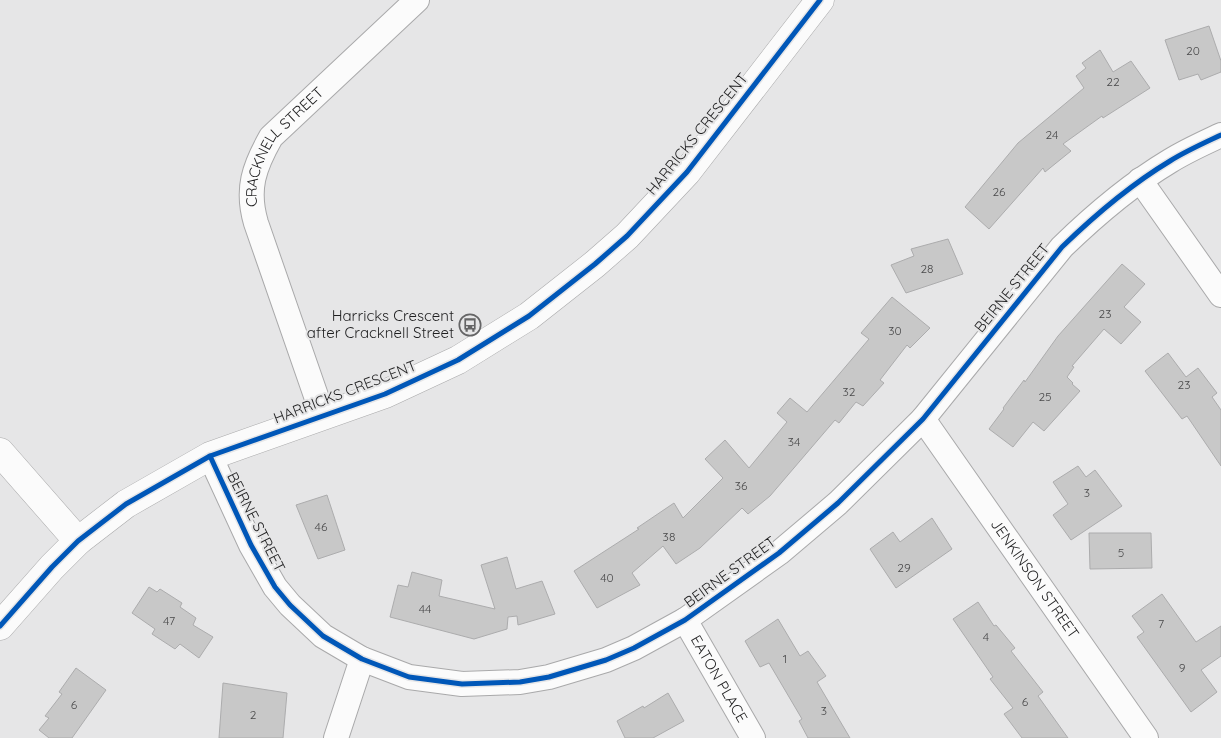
<svg xmlns="http://www.w3.org/2000/svg" width="1221" height="738" viewBox="0 0 1221 738" font-family="Quicksand,sans-serif">
	<rect width="100%" height="100%" fill="#e6e6e7"/>
	<g fill="#c8c8c8" stroke="#acacad">
		<path d="M1209,26L1221,61V72L1201,80L1198,74L1179,80L1165,40Z"/>
		<path d="M1100,50L1113,72L1131,61L1150,88L1103,118L1102,116L1063,144L1071,151L1045,172L1043,168L989,229L965,207L1018,143L1084,88L1076,76L1086,68L1082,63Z"/>
		<path d="M948,239L963,274L906,293L891,265L914,256L911,249Z"/>
		<path d="M1122,264L1145,284L1124,307L1141,322L1121,344L1104,329L1072,366L1074,367L1067,377L1073,383L1072,384L1080,391L1044,431L1033,422L1013,447L989,429L1004,409L1003,408L1024,380L1025,382L1058,336Z"/>
		<path d="M892,297L930,328L910,348L907,345L880,380L884,383L863,406L856,402L839,423L835,420L770,496L748,514L742,508L700,548L676,564L663,546L632,573L640,585L597,608L574,571L639,529L637,528L674,503L683,518L723,478L705,459L725,440L749,468L787,422L777,413L790,398L807,412L869,339L861,333Z"/>
		<path d="M1168,353L1186,377L1198,368L1217,393L1212,397L1221,410V466L1187,416L1182,419L1145,371Z"/>
		<path d="M1078,466L1086,477L1095,470L1122,506L1071,540L1053,515L1068,504L1053,482Z"/>
		<path d="M327,495L345,550L318,559L296,505Z"/>
		<path d="M932,518L952,549L896,588L870,549L893,532L900,542Z"/>
		<path d="M1089,533H1151L1152,568L1090,569Z"/>
		<path d="M507,557L516,589L542,581L555,614L518,625L517,616L508,617L507,629L474,639L390,617L398,585L408,587L412,572L442,580L439,596L495,609L481,565Z"/>
		<path d="M149,587L157,592L160,589L182,603L180,607L196,618L193,625L213,637L199,658L180,644L175,649L152,634L155,629L132,613Z"/>
		<path d="M1162,594L1196,642L1221,626V656L1201,670L1217,692L1191,712L1137,637L1144,632L1132,616Z"/>
		<path d="M978,602L994,626L996,625L1015,648L1011,651L1043,692L1038,696L1068,738H1022L1004,714L1013,708L990,679L993,677L953,619Z"/>
		<path d="M778,619L800,656L808,651L826,676L817,682L850,738H808L799,721L802,719L769,663L760,667L745,641Z"/>
		<path d="M76,668L106,690L72,738H49L39,730L49,718L45,716L62,694L59,692Z"/>
		<path d="M223,683L287,693L283,738H219Z"/>
		<path d="M668,693L684,721L653,738H625L617,721L643,706L644,708Z"/>
	</g>
	<g fill="none" stroke-linecap="round" stroke-linejoin="round">
		<g stroke="#a9a9aa" stroke-width="26">
			<g id="street">
				<path d="M1140,180L1221,295"/>
				<path id="s1" d="M323,416L256,223C246,189 254,167 271,137L417,0"/>
				<path id="s2" d="M923,419L1146,738"/>
				<path d="M210,456L251,545L275,587L290,605L323,636L362,659L409,677L462,684L520,682L549,677L606,660L634,648L685,620L779,553L838,503L923,419L1062,247C1095,215 1130,185 1170,161C1186,151 1204,143 1221,135"/>
				<path id="s3" d="M685,620L753,738"/>
				<path d="M336,738L362,659"/>
			</g>
		</g>
		<g stroke="#a9a9aa" stroke-width="29">
			<g id="secondary">
				<path d="M0,452L78,541"/>
				<path d="M0,626L52,567L78,541L126,504L210,456L385,394L458,360L529,316L595,264L627,236L687,172L820,0"/>
			</g>
		</g>
		<use href="#street" stroke="#fbfbfb" stroke-width="24"/>
		<use href="#secondary" stroke="#fbfbfb" stroke-width="28"/>
		<g stroke="#e6e6e7" stroke-width="8">
			<g id="cycleway">
				<path d="M210,456L251,545L275,587L290,605L323,636L362,659L409,677L462,684L520,682L549,677L606,660L634,648L685,620L779,553L838,503L923,419L1062,247C1095,215 1130,185 1170,161C1186,151 1204,143 1221,135"/>
				<path d="M0,626L52,567L78,541L126,504L210,456L385,394L458,360L529,316L595,264L627,236L687,172L820,0"/>
			</g>
		</g>
		<use href="#cycleway" stroke="#0057b8" stroke-width="5"/>
	</g>
	<defs>
		<g id="bus-ring" transform="scale(1.125)"><circle r="9.5" fill="#e6e6e7" stroke="#656566" stroke-width="1.5"/><path d="M-5-6H5V4H4V6H2V4H-2V6H-4V4H-5ZM-3.5-4V0h7V-4ZM-3.5 1.2v1.5H-2V1.2ZM2 1.2v1.5H3.5V1.2Z" fill="#656566"/></g>
	</defs>
	<g fill-rule="evenodd">
		<use href="#bus-ring" x="470" y="325"/>
	</g>
	<g text-anchor="middle" stroke-width="4" stroke-linejoin="round" paint-order="stroke">
		<g font-size="12" fill="#49494a">
			<text x="1193" y="55">20</text>
			<text x="1113" y="86">22</text>
			<text x="1052" y="139">24</text>
			<text x="999" y="196">26</text>
			<text x="927" y="273">28</text>
			<text x="1105" y="318">23</text>
			<text x="895" y="335">30</text>
			<text x="1184" y="389">23</text>
			<text x="849" y="396">32</text>
			<text x="1045" y="401">25</text>
			<text x="794" y="446">34</text>
			<text x="741" y="490">36</text>
			<text x="1087" y="497">3</text>
			<text x="321" y="531">46</text>
			<text x="669" y="541">38</text>
			<text x="1121" y="557">5</text>
			<text x="904" y="572">29</text>
			<text x="607" y="582">40</text>
			<text x="425" y="613">44</text>
			<text x="169" y="625">47</text>
			<text x="1161" y="628">7</text>
			<text x="986" y="641">4</text>
			<text x="785" y="663">1</text>
			<text x="1182" y="672">9</text>
			<text x="1025" y="706">6</text>
			<text x="74" y="709">6</text>
			<text x="824" y="715">3</text>
			<text x="253" y="719">2</text>
		</g>
		<g font-size="15" fill="#1f1f20" stroke="#e6e6e7">
			<text transform="translate(697 134) rotate(-51)" y="5">HARRICKS CRESCENT</text>
			<text dy="5" stroke="none"><textPath href="#s1" startOffset="292">CRACKNELL STREET</textPath></text>
			<text transform="translate(1012 288) rotate(-51)" y="5">BEIRNE STREET</text>
			<text transform="translate(345 392) rotate(-21)" y="5">HARRICKS CRESCENT</text>
			<text transform="translate(256 522) rotate(63)" y="5">BEIRNE STREET</text>
			<text transform="translate(730 572) rotate(-36)" y="5">BEIRNE STREET</text>
			<text dy="5" stroke="none"><textPath href="#s2" startOffset="195">JENKINSON STREET</textPath></text>
			<text dy="5" stroke="none"><textPath href="#s3" startOffset="68">EATON PLACE</textPath></text>
		</g>
		<g font-size="15" fill="#1f1f20" stroke="#e6e6e7" text-anchor="end">
			<text x="454" y="321">Harricks Crescent<tspan x="454" dy="17">after Cracknell Street</tspan></text>
		</g>
	</g>
</svg>
